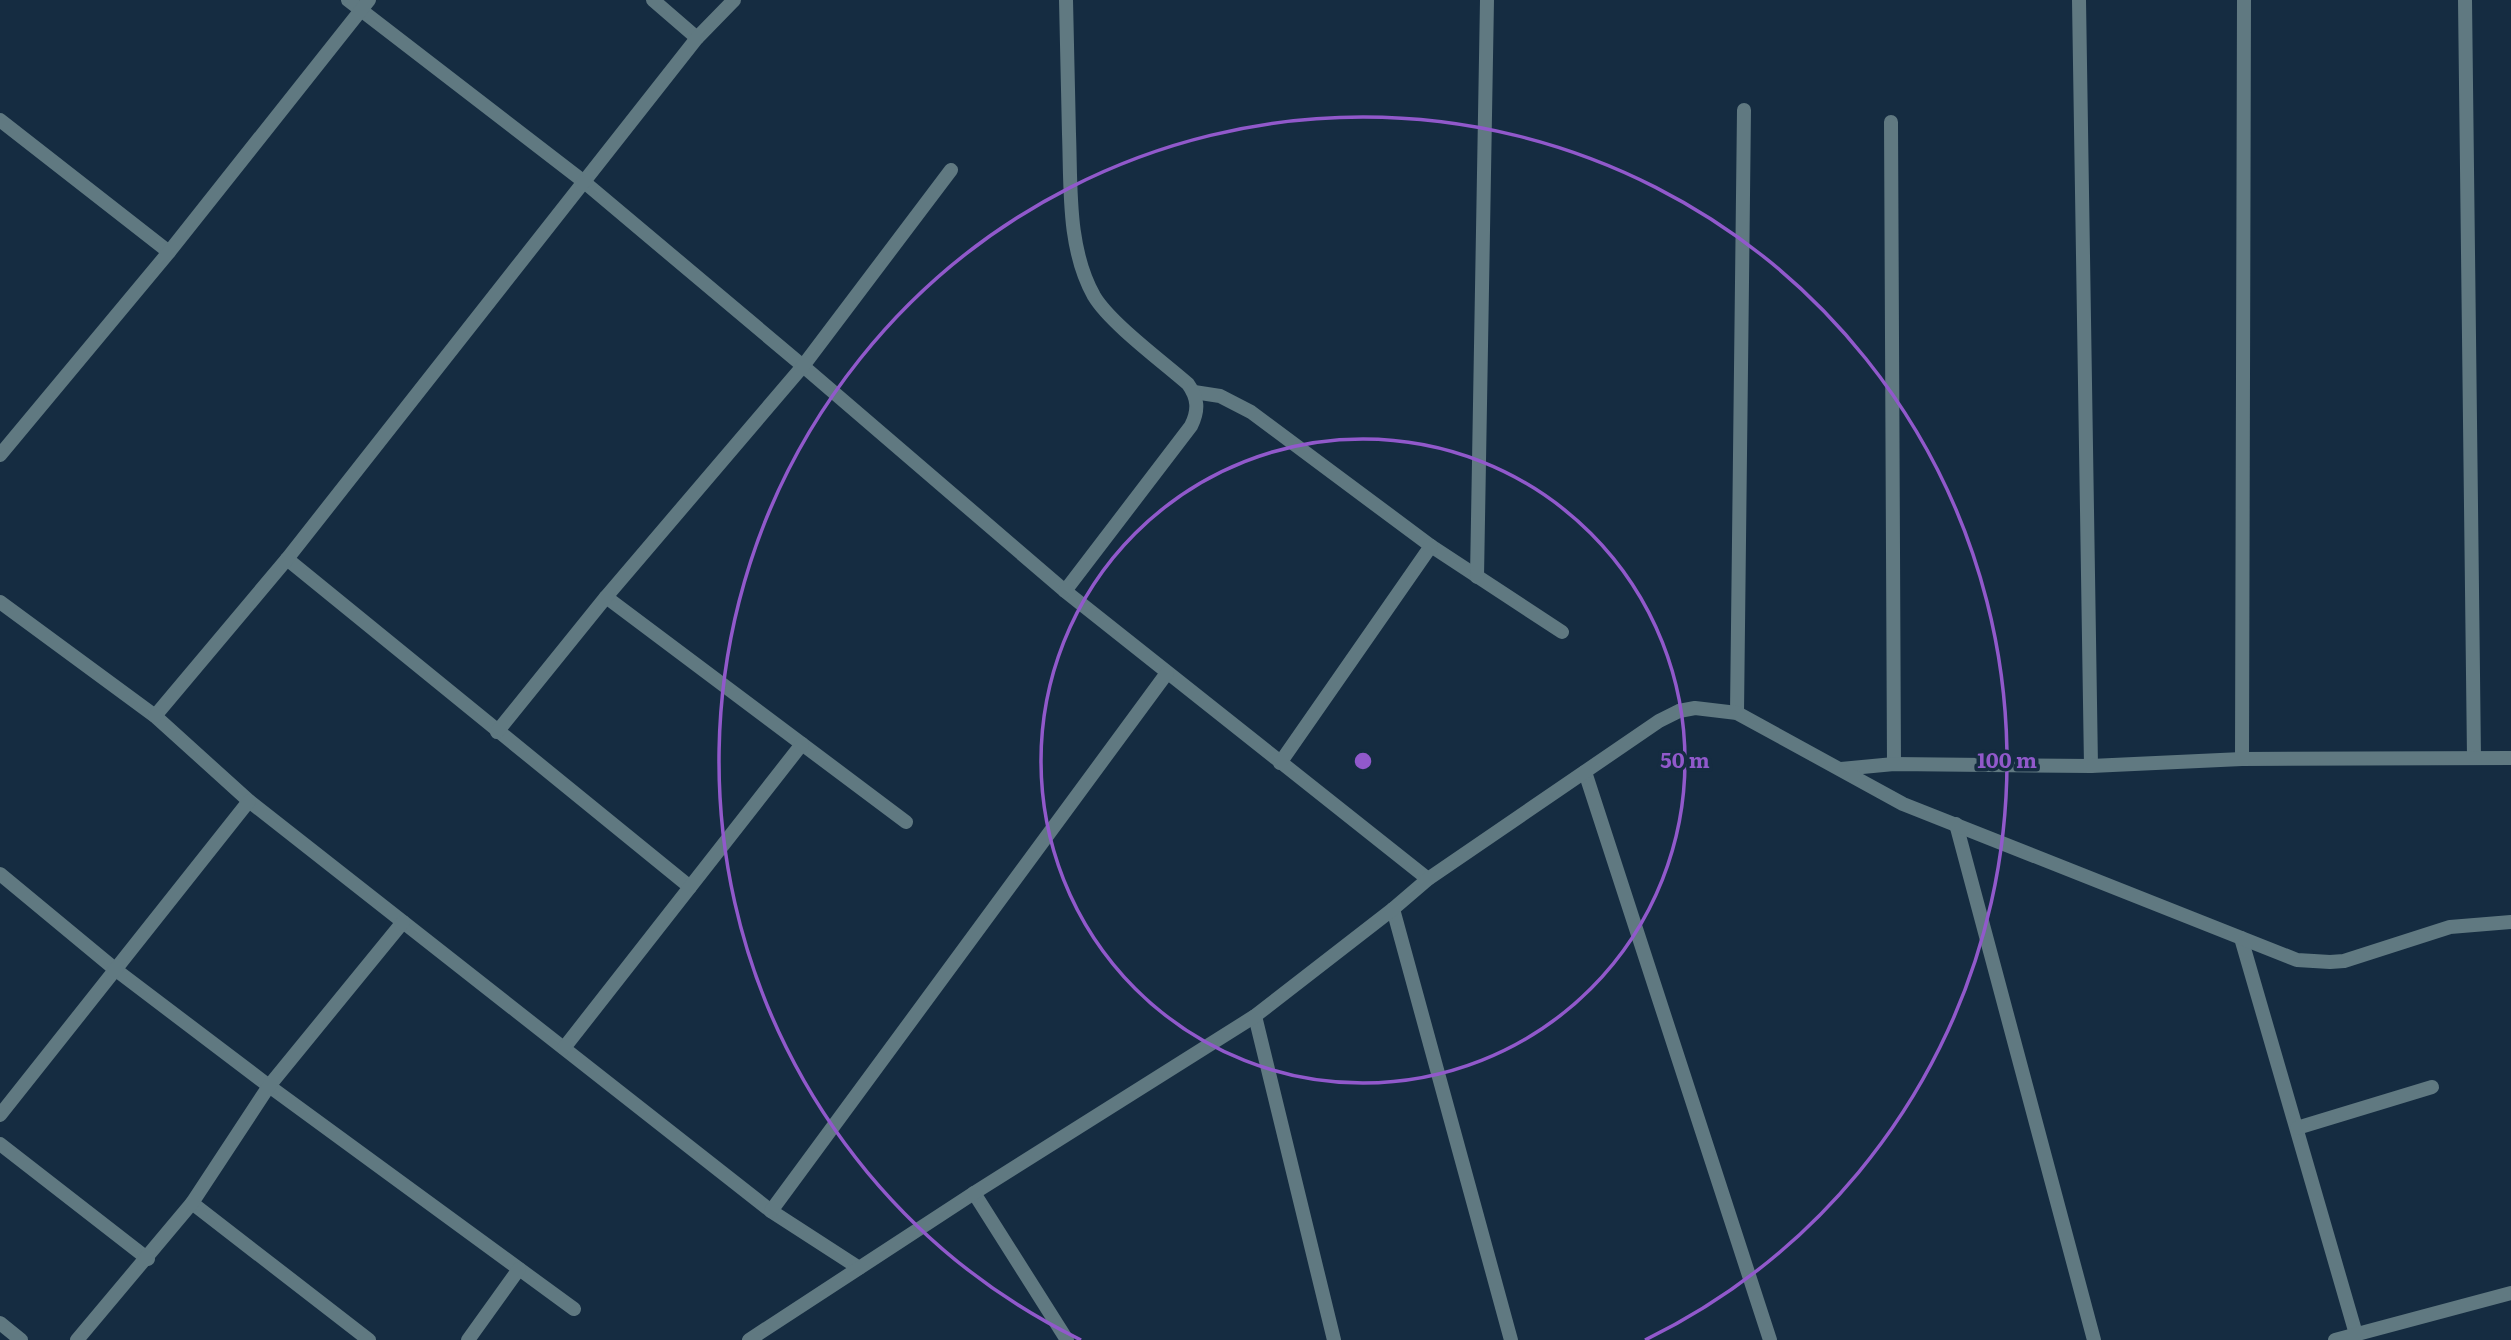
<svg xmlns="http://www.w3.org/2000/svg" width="2511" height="1340" viewBox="0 0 2511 1340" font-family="Literata,serif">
	<rect width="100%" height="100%" fill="#152c41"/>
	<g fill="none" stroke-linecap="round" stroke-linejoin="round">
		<g stroke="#607981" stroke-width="14">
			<path d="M348,0L583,181L803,366L1065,591L1428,879"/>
			<path d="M653,0L697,38"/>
			<path d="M2079,0L2091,766"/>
			<path d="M2465,0L2474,758"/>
			<path d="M0,120L169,252"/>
			<path d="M1891,122L1894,764"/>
			<path d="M1194,392L1220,396L1251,412L1431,546L1562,632"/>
			<path d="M0,455L169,252L369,0"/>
			<path d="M287,559L690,887"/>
			<path d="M1477,577L1487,0"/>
			<path d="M1065,591L1191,426C1199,410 1198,398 1188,384C1163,362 1110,323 1094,296C1067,248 1071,187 1069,134C1068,89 1067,45 1066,0"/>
			<path d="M606,597L906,822"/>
			<path d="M0,602L155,716L249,801L771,1211L859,1268"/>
			<path d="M1737,713L1744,110"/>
			<path d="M155,716L287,559L697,38L734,0"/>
			<path d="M497,732L606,597L803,366L951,170"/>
			<path d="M2242,759L2244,0"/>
			<path d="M1280,763L1431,546"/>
			<path d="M1841,769L1894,764L2091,766L2242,759L2511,758"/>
			<path d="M1585,772L1770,1340"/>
			<path d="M1956,824L2094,1340"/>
			<path d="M0,874L116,970L269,1086L574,1309"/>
			<path d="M1393,909L1511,1340"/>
			<path d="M2241,938L2356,1334"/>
			<path d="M1255,1016L1334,1340"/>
			<path d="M564,1048L802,744"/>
			<path d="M0,1115L249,801"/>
			<path d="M2297,1128L2432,1087"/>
			<path d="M0,1144L148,1259"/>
			<path d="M974,1193L1067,1340"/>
			<path d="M192,1203L369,1340"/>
			<path d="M771,1211L1167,673"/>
			<path d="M0,1323L21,1340"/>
			<path d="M77,1340L192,1203L269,1086L403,922"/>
			<path d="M468,1340L519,1269"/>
			<path d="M749,1340L974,1193L1255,1016L1393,909L1428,879L1659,721L1679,711L1695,708L1737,713L1903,804L2297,960L2330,962L2344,961L2450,927L2511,922"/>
			<path d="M2335,1340L2511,1293"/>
		</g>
	</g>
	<g fill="none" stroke="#9159cb" stroke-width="3.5">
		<circle cx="1363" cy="761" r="322"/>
		<path d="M1081 1340A644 644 0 1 1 1645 1340"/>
	</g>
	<circle cx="1363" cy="761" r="10" fill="#9159cb" stroke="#152c41" stroke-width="3.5"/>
	<g font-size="21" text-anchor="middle" font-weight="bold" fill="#9159cb" stroke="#152c41" stroke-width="7" stroke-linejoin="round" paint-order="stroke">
		<text x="1685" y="768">50 m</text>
		<text x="2007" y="768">100 m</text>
	</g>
</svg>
